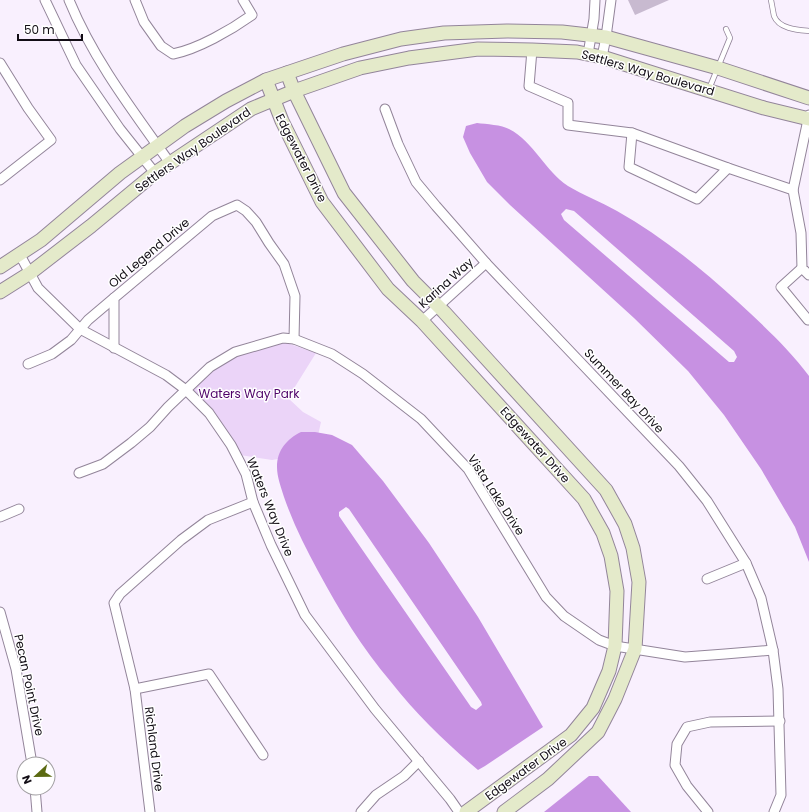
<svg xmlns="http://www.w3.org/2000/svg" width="809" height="812" viewBox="0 0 809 812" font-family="Poppins,sans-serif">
	<rect width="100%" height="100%" fill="#f9f0fe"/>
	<path fill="#ebd4f8" d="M284,342L316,353L288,398L303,412L321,422L317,440L284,458L272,460L240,455L212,410L192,389L214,369L238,355Z"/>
	<g fill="#c791e2" fill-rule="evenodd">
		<path d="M477,123C486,124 502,125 509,129C534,142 545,171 568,186C583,195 601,202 617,211C661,236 700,267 738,302C763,325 789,349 809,376V562L795,527L761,469L724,415L688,371L634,318L510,205L487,182L470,153L463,137L466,126ZM566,209L574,211L734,351L737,357L734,362H729L564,220L561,214Z"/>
		<path d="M301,432H315L332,435L352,445L383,481L429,543L478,617L543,727L485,766L478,770C446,743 417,715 391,682C362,648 339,610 318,571C305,547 293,523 284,497C281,487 277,477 277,467C277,450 287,439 301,432ZM346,507L349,509L481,702L482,705L476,710L471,707L339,516V512Z"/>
		<path d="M589,776H598L631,812H544Z"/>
	</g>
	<path fill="#c8bad0" d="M628,0H669L635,15Z"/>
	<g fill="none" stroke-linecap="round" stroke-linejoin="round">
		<g stroke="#93859a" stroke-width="6">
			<g id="lane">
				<path d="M771,0C772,5 773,11 774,16C779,29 798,30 809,31"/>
				<path d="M709,89L730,38L726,29"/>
			</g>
		</g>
		<g stroke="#93859a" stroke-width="11">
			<g id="street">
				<path d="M45,0L76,65L120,129L155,173"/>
				<path d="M69,0C93,59 133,111 170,163"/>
				<path d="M135,0L144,22L161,46L173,54C198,49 231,30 252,15L243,0"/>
				<path d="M532,50L529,86L568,103V125L632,133L728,168L793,190L801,233L802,268L809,275"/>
				<path d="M588,54L594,19L595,0"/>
				<path d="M602,57L606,37L611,0"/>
				<path d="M0,63L28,108L51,140L0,180"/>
				<path d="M385,109L398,144L416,182L436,206L486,263L679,466L707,501L746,563L761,598L773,650L778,689L781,795L774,812"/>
				<path d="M632,133L629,167L697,199L728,168"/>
				<path d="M793,190L809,115"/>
				<path d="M20,255L38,288L80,329L166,375L186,390L209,413L231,445L246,474L253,502L271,545L305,615L375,709L450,799L459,812"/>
				<path d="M802,268L781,287L808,320L809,319"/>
				<path d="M422,321L486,263"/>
				<path d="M114,348V298L212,216L237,205L246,211L256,222L269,243L284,264L295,296L294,339"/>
				<path d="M28,364L52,354L71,340L88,320L114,298"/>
				<path d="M79,473L103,464L131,443L150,427L168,407L210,367L235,352L283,338L294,339L332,354L363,374L421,419L468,469L546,597L564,616L599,640L615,646L685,657L725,654L773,650"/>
				<path d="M0,517L19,509"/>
				<path d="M707,579L746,563"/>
				<path d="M0,612L16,669L32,764"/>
				<path d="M135,689L209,674L263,755"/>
				<path d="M35,788L37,812"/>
				<path d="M150,812L135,689L114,603L120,594L181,540L208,520L253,502"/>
				<path d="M361,812L376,795L404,776L419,761"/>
				<path d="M708,812L687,786L675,765L677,744L687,727L710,722L780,721"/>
			</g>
		</g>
		<g stroke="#93859a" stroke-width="15">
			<g id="secondary">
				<path d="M287,73L294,91L344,193L413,281L444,312L606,490L625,524L633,548L639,582L635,649L615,699L598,732L548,779L504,812"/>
				<path d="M266,80L282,121L322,202L388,289L422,321L584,499L603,533L611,556L617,591L615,646L609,671L593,708L571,735L466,812"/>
				<path d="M0,267L41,240L120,173L185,126L226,101L266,80L343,54L401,39L444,33L507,31L562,32L606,37L718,68L809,98"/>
				<path d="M0,292L30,273L91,226L155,173L251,109L294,91L360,68L409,58L478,49L532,50L577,52L602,57L764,108L809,119"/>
			</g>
		</g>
		<use href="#lane" stroke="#fff" stroke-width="4.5"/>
		<use href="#street" stroke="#fff" stroke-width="9"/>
		<use href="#secondary" stroke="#e4eaca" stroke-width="13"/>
	</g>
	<g text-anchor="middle" stroke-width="3" stroke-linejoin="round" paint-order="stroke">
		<g font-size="12" fill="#120d15" stroke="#fff">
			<text transform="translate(648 73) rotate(16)" y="4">Settlers Way Boulevard</text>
			<text transform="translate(193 150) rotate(-35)" y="4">Settlers Way Boulevard</text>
			<text transform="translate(301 158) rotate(63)" y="4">Edgewater Drive</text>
			<text transform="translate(149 253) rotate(-40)" y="4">Old Legend Drive</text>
			<text transform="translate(446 283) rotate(-42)" y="4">Karina Way</text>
			<text transform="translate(624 391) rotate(47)" y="4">Summer Bay Drive</text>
			<text transform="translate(535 445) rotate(48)" y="4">Edgewater Drive</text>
			<text transform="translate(496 495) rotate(57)" y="4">Vista Lake Drive</text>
			<text transform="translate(270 507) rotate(68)" y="4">Waters Way Drive</text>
			<text transform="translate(29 685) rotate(78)" y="4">Pecan Point Drive</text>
			<text transform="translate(154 749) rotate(83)" y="4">Richland Drive</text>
			<text transform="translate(526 769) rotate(-36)" y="4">Edgewater Drive</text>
		</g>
		<g font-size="12" fill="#4f0369" stroke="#fff">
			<text x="249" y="398">Waters Way Park</text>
		</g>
	</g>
	<g transform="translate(36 776) rotate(248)"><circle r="19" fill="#ffffff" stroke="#a09ea1"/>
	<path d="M0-3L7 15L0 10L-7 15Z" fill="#5b6a12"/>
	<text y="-6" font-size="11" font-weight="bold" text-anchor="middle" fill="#120d15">N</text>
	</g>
	<path d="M18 34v6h64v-6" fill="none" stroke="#120d15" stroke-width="2"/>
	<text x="24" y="34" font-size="12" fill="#120d15" stroke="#ffffff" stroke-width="3" paint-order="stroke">50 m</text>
</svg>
